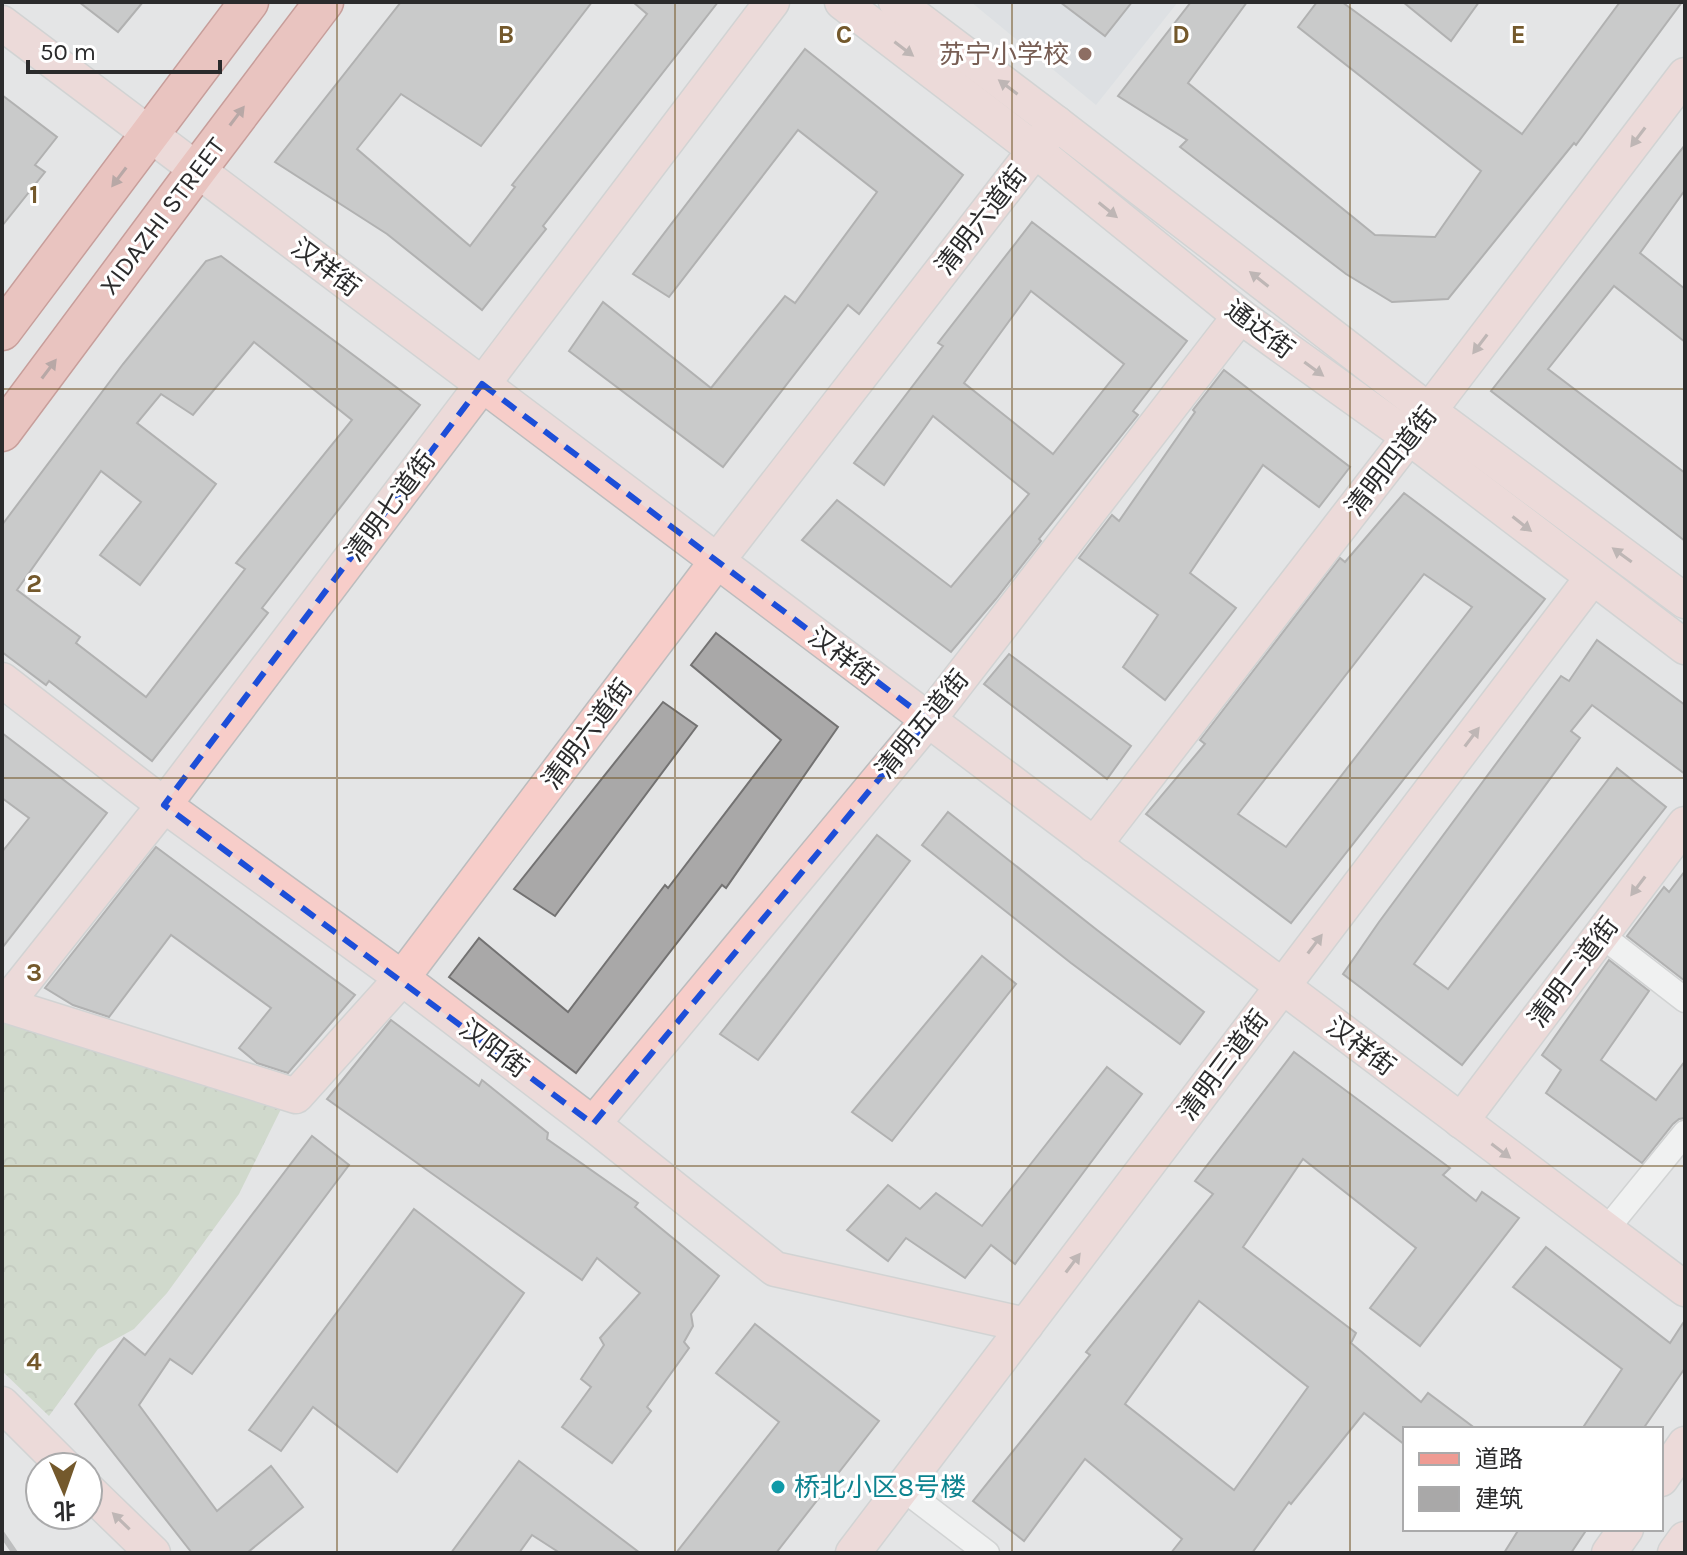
<svg xmlns="http://www.w3.org/2000/svg" width="1687" height="1555" viewBox="0 0 1687 1555" font-family="Karla,'Noto Sans SC',sans-serif">
	<defs>
		<pattern id="forest-crowns" width="20" height="18" patternUnits="userSpaceOnUse" patternTransform="scale(2)"><rect width="20" height="18" fill="#b9c9ae"/><path d="M2 6a3 3 0 1 1 6 0M12 15a3 3 0 1 1 6 0" fill="none" stroke="#9fad96"/></pattern>
	</defs>
	<rect width="100%" height="100%" fill="#e4e5e6"/>
	<path fill="#d4dae1" d="M971,2H1178L1096,105Z"/>
	<path fill="url(#forest-crowns)" d="M2,1018L283,1105L239,1194L167,1293L134,1329L98,1349L49,1416L2,1371Z"/>
	<g fill="#a9a8a8" stroke="#737272" stroke-width="2" fill-rule="evenodd">
		<path d="M79,2H143L118,32Z"/>
		<path d="M401,2H592L481,146L401,94L357,149L470,246L515,187L512,185L647,14L633,2H718L543,226L546,229L482,310L387,234L275,162Z"/>
		<path d="M1060,2H1132L1105,36Z"/>
		<path d="M1191,2H1247L1188,83L1375,235L1435,237L1481,171L1298,27L1317,2H1342L1522,134L1620,2H1682L1576,145L1574,143L1448,299L1392,302L1346,274L1180,147L1187,140L1118,96Z"/>
		<path d="M1403,2H1479L1451,41Z"/>
		<path d="M805,49L963,175L859,314L848,305L723,467L569,351L603,302L711,388L785,296L795,303L877,192L798,130L669,297L633,274Z"/>
		<path d="M2,95L57,137L35,165L45,172L2,226Z"/>
		<path d="M1685,145V190L1640,253L1685,289V342L1614,286L1548,369L1685,473V541L1491,391Z"/>
		<path d="M1032,222L1187,341L1133,411L1138,415L1039,539L1041,541L996,599L951,652L802,540L837,500L951,587L1029,494L933,416L884,485L854,463L943,346L938,343ZM1031,291L1124,364L1053,454L964,383Z"/>
		<path d="M221,256L420,405L262,608L268,613L152,761L49,681L46,685L2,652V525L123,364L206,261ZM254,342L352,420L236,563L245,569L146,697L76,643L80,637L17,590L101,471L141,502L100,555L140,585L216,484L137,423L161,394L193,415Z"/>
		<path d="M1224,370L1350,467L1319,507L1263,465L1190,573L1236,608L1165,700L1123,667L1158,615L1079,558L1112,515L1119,521L1195,412L1193,410Z"/>
		<path d="M1404,493L1545,599L1291,923L1146,814L1205,744L1200,740L1340,558L1345,562ZM1424,574L1472,607L1286,847L1238,814Z"/>
		<path d="M716,633L838,727L726,888L722,885L576,1073L449,977L479,938L568,1012L665,885L668,888L781,740L691,665Z"/>
		<path d="M1597,640L1685,705V774L1592,705L1571,731L1580,738L1414,964L1448,989L1617,768L1666,807L1462,1065L1343,974L1379,922L1561,676L1569,681Z"/>
		<path d="M1009,654L1131,746L1107,779L984,684Z"/>
		<path d="M663,702L697,726L555,916L514,889Z"/>
		<path d="M2,733L107,813L2,948V852L29,818L2,798Z"/>
		<path d="M948,812L1097,930L1204,1012L1180,1044L1071,963L922,845Z"/>
		<path d="M877,835L910,861L758,1060L720,1034Z"/>
		<path d="M156,847L355,995L288,1073L257,1063L239,1048L271,1008L171,935L109,1017L73,1005L45,988Z"/>
		<path d="M1685,871V981L1627,936L1664,887L1669,892Z"/>
		<path d="M982,956L1016,984L892,1141L852,1112Z"/>
		<path d="M1609,960L1649,991L1601,1060L1656,1100L1685,1061V1118L1679,1119L1673,1124L1642,1163L1546,1093L1561,1070L1542,1055Z"/>
		<path d="M391,1020L479,1086L482,1080L548,1133L547,1139L638,1203L635,1207L719,1276L691,1314L693,1326L684,1342L689,1348L647,1407L651,1411L612,1463L562,1427L591,1387L581,1379L604,1345L600,1338L640,1293L597,1258L582,1280L327,1099Z"/>
		<path d="M1294,1052L1450,1168L1443,1175L1476,1201L1482,1192L1519,1218L1420,1346L1370,1308L1416,1248L1303,1159L1243,1247L1356,1333L1351,1343L1421,1402L1428,1393L1476,1429H1405V1445L1364,1413L1291,1504L1289,1502L1252,1553H1171L1182,1539L1085,1459L1024,1541L973,1501L1090,1355L1086,1352L1213,1194L1195,1181ZM1199,1301L1308,1387L1234,1490L1125,1404Z"/>
		<path d="M1107,1067L1142,1094L1015,1264L991,1245L965,1278L906,1238L888,1261L847,1230L888,1185L920,1209L936,1193L982,1226Z"/>
		<path d="M312,1136L349,1165L192,1374L170,1359L139,1405L217,1511L271,1466L303,1507L247,1553H192L75,1404L124,1338L145,1355Z"/>
		<path d="M414,1209L524,1293L397,1472L313,1407L281,1451L249,1430Z"/>
		<path d="M1546,1247L1670,1343L1685,1320V1368L1643,1429H1582L1622,1369L1513,1287Z"/>
		<path d="M755,1324L879,1421L776,1553H676L779,1422L716,1373Z"/>
		<path d="M519,1461L640,1553H560L532,1535L519,1553H451Z"/>
		<path d="M1519,1529H1587L1571,1553H1504Z"/>
	</g>
	<g fill="none" stroke-linecap="round" stroke-linejoin="round">
		<g stroke="#bbbcbd" stroke-width="27">
			<g id="street">
				<path d="M1601,935L1685,1000"/>
				<path d="M1606,1230L1685,1133"/>
				<path d="M902,1488L987,1553"/>
			</g>
		</g>
		<g stroke="#bbbcbd" stroke-width="37">
			<g id="secondary">
				<path d="M842,2L1035,150L1240,316L1409,437L1685,647"/>
				<path d="M896,2L1056,123L1429,411L1685,601"/>
				<path d="M2,23L1685,1289"/>
				<path d="M2,680L164,805L402,978L593,1124L775,1269L1026,1325"/>
				<path d="M1094,845L1429,411L1685,75"/>
				<path d="M2,1004L5,1005L164,805L772,2"/>
				<path d="M5,1005L296,1096L402,978L717,561L1056,123"/>
				<path d="M1461,1121L1685,824"/>
				<path d="M593,1124L928,720L1240,316"/>
				<path d="M2,1404L65,1467"/>
				<path d="M1661,1479L1685,1444"/>
				<path d="M88,1490L153,1553"/>
				<path d="M853,1553L1592,578"/>
				<path d="M1609,1553L1626,1529"/>
				<path d="M1675,1553L1685,1539"/>
			</g>
		</g>
		<g stroke="#a44840" stroke-width="41">
			<g id="primary">
				<path d="M2,331L249,2"/>
				<path d="M2,432L197,170L324,2"/>
			</g>
		</g>
		<use href="#street" stroke="#fff" stroke-width="24"/>
		<use href="#secondary" stroke="#f7cdc9" stroke-width="34"/>
		<use href="#primary" stroke="#ef9b93" stroke-width="38"/>
		<path stroke="#8e8f90" stroke-width="6" d="M2,1534L15,1553"/>
	</g>
	<defs><path id="oneway-solid" d="M-6-.8H1V-3.2L6.5 0L1 3.2V.8H-6Z" transform="scale(2)"/></defs>
	<g fill="#917c7a">
		<use href="#oneway-solid" transform="translate(904 49) rotate(37)"/>
		<use href="#oneway-solid" transform="translate(1008 87) rotate(-143)"/>
		<use href="#oneway-solid" transform="translate(1638 137) rotate(127)"/>
		<use href="#oneway-solid" transform="translate(1108 210) rotate(39)"/>
		<use href="#oneway-solid" transform="translate(1259 279) rotate(-142)"/>
		<use href="#oneway-solid" transform="translate(1480 344) rotate(127)"/>
		<use href="#oneway-solid" transform="translate(1314 369) rotate(36)"/>
		<use href="#oneway-solid" transform="translate(1522 524) rotate(38)"/>
		<use href="#oneway-solid" transform="translate(1622 555) rotate(-144)"/>
		<use href="#oneway-solid" transform="translate(1472 737) rotate(-53)"/>
		<use href="#oneway-solid" transform="translate(1638 886) rotate(127)"/>
		<use href="#oneway-solid" transform="translate(1315 944) rotate(-53)"/>
		<use href="#oneway-solid" transform="translate(1501 1151) rotate(37)"/>
		<use href="#oneway-solid" transform="translate(1073 1263) rotate(-53)"/>
		<use href="#oneway-solid" transform="translate(121 1521) rotate(-136)"/>
	</g>
	<g fill="#835d5a">
		<use href="#oneway-solid" transform="translate(237 116) rotate(-53)"/>
		<use href="#oneway-solid" transform="translate(119 177) rotate(127)"/>
		<use href="#oneway-solid" transform="translate(49 369) rotate(-53)"/>
	</g>
	<path d="M0 0H1687V1555H0ZM482,384L928,720L593,1124L164,805Z" fill="#e4e5e6" fill-opacity=".55" fill-rule="evenodd"/>
	<path fill="none" stroke="#1d4ed8" stroke-width="6" stroke-dasharray="16 10" stroke-linejoin="round" d="M482,384L928,720L593,1124L164,805Z"/>
	<path fill="none" stroke="#74592c" stroke-width="2" stroke-opacity="0.55" d="M337,2V1553M675,2V1553M1012,2V1553M1350,2V1553M2,389H1685M2,778H1685M2,1166H1685"/>
	<circle fill="#8d6e63" stroke="#fff" stroke-width="3" cx="1085" cy="54" r="8"/>
	<circle fill="#0f9aa8" stroke="#fff" stroke-width="3" cx="778" cy="1487" r="8"/>
	<g text-anchor="middle" stroke-width="6" stroke-linejoin="round" paint-order="stroke">
		<g font-size="26" fill="#785e54" stroke="#fff" text-anchor="end">
			<text x="1069" y="63">苏宁小学校</text>
		</g>
		<g font-size="26" fill="#2b2b2c" stroke="#fff">
			<text transform="translate(162 216) rotate(-53)" y="9">XIDAZHI STREET</text>
			<text transform="translate(981 220) rotate(-52)" y="9">清明六道街</text>
			<text transform="translate(326 267) rotate(37)" y="9">汉祥街</text>
			<text transform="translate(1260 329) rotate(37)" y="9">通达街</text>
			<text transform="translate(1391 461) rotate(-52)" y="9">清明四道街</text>
			<text transform="translate(390 506) rotate(-53)" y="9">清明七道街</text>
			<text transform="translate(843 656) rotate(37)" y="9">汉祥街</text>
			<text transform="translate(922 724) rotate(-51)" y="9">清明五道街</text>
			<text transform="translate(587 734) rotate(-53)" y="9">清明六道街</text>
			<text transform="translate(1573 972) rotate(-53)" y="9">清明二道街</text>
			<text transform="translate(1361 1046) rotate(37)" y="9">汉祥街</text>
			<text transform="translate(494 1048) rotate(37)" y="9">汉阳街</text>
			<text transform="translate(1223 1065) rotate(-53)" y="9">清明三道街</text>
		</g>
		<g font-size="26" fill="#0d838f" stroke="#fff" text-anchor="start">
			<text x="794" y="1496">桥北小区8号楼</text>
		</g>
	</g>
	<g font-size="26" text-anchor="middle" font-weight="bold" fill="#74592c" stroke="#fff" stroke-width="6" stroke-linejoin="round" paint-order="stroke">
		<text x="506" y="43">B</text>
		<text x="844" y="43">C</text>
		<text x="1181" y="43">D</text>
		<text x="1518" y="43">E</text>
		<text x="34" y="203">1</text>
		<text x="34" y="592">2</text>
		<text x="34" y="981">3</text>
		<text x="34" y="1370">4</text>
	</g>
	<rect width="1687" height="1555" fill="none" stroke="#2b2b2c" stroke-width="8"/>
	<rect x="1403" y="1427" width="260" height="104" fill="#ffffff" stroke="#aaaaab" stroke-width="2"/>
	<rect x="1419" y="1453" width="40" height="12" fill="#ef9b93" stroke="#aaaaab" stroke-width="2"/>
	<text x="1475" y="1467" font-size="24" fill="#2b2b2c">道路</text>
	<rect x="1419" y="1487" width="40" height="24" fill="#a9a8a8" stroke="#aaaaab" stroke-width="2"/>
	<text x="1475" y="1507" font-size="24" fill="#2b2b2c">建筑</text>
	<g transform="translate(64 1491) rotate(178)"><circle r="38" fill="#ffffff" stroke="#aaaaab" stroke-width="2"/>
	<path d="M0-6L14 30L0 20L-14 30Z" fill="#74592c"/>
	<text y="-12" font-size="22" font-weight="bold" text-anchor="middle" fill="#2b2b2c">北</text>
	</g>
	<path d="M28 60v12h192v-12" fill="none" stroke="#2b2b2c" stroke-width="4"/>
	<text x="40" y="60" font-size="24" fill="#2b2b2c" stroke="#ffffff" stroke-width="6" paint-order="stroke">50 m</text>
</svg>
